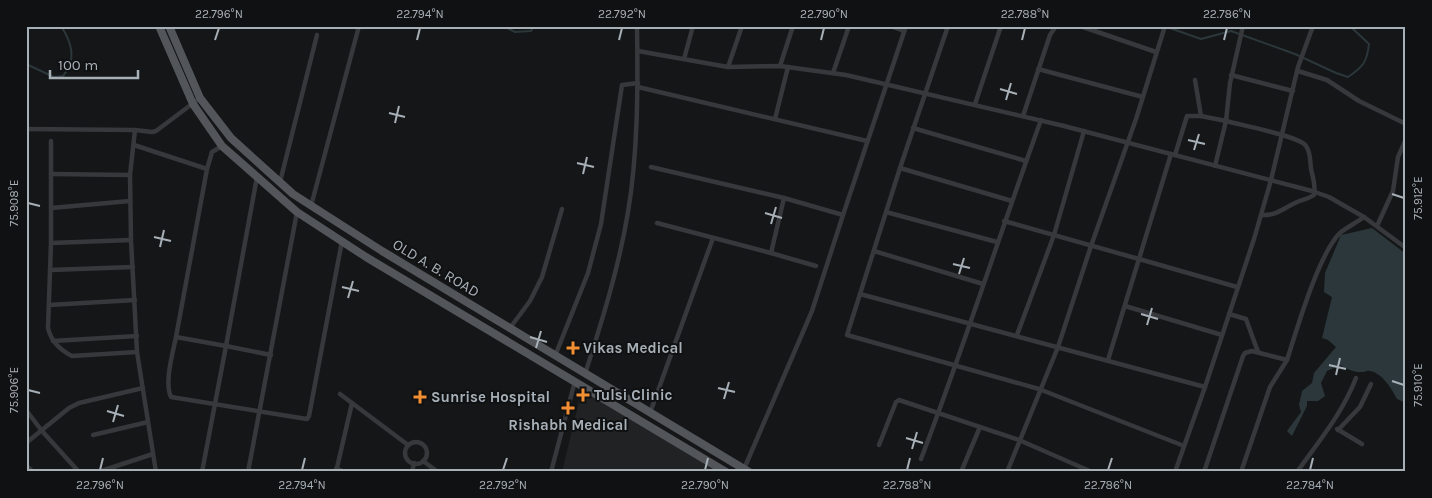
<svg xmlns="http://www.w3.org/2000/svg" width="1432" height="498" viewBox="0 0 1432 498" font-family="Karla,sans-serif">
	<rect width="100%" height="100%" fill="#151617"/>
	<path fill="#212224" d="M582,388L720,472H562Z"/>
	<path fill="#2b373b" d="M1372,228L1406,254V403L1397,399C1392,389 1382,373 1370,371C1365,370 1367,372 1362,372C1355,373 1347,369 1340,365L1327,371L1321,383L1325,396L1318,401H1307V406L1292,436L1287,431L1301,412L1299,405L1302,391L1312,383L1314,373L1336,347L1328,340L1322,338L1332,297L1324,292L1325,273L1341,235Z"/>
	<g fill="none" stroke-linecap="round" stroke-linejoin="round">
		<g stroke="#2b373b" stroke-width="2">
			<path d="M503,26L515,32L531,31L534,26"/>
			<path d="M1167,27L1201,39L1231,31L1295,54L1336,73L1348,77C1363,67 1367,62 1369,44L1350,26"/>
			<path d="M26,64L54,77L63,76C77,60 72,43 61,26"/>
		</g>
		<g stroke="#36383c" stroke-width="4.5">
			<path d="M890,26L904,31"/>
			<path d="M948,26L900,168L847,335L1039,389L1184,446"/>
			<path d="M1080,26L1156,52"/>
			<path d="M638,51L728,67L780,66L846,75L1064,126L1312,191L1329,197L1364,217"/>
			<path d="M684,59L693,26"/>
			<path d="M780,66L793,26"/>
			<path d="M728,67L742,26"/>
			<path d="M1038,69L1143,97"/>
			<path d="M1298,71L1327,80L1359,101L1406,124"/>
			<path d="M833,73L849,26"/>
			<path d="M1231,75L1293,91"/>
			<path d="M1195,80L1201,116"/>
			<path d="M638,87L867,141"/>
			<path d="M975,104L1001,26"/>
			<path d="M1023,116L1050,35L1056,26"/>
			<path d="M775,119L788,67"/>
			<path d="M913,128L1026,161"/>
			<path d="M26,129L135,130L152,132L156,131L200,98"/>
			<path d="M135,130L130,175L131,240L137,352L156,472"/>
			<path d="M51,141V243L48,328C51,341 60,350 72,356L137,352"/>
			<path d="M134,145L207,169"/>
			<path d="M1171,154L1139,259L1237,287"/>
			<path d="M1175,155L1187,116H1201L1226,121L1230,83L1243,26"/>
			<path d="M1215,166L1226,121C1240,125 1300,136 1306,146C1311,153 1310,161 1311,169C1313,178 1316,186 1314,195C1308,199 1301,200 1295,203C1282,209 1276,216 1261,215"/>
			<path d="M651,167L784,198"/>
			<path d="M900,168L1012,201"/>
			<path d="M51,174L130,175"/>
			<path d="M257,177L226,346L271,355"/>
			<path d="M280,182L317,35"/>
			<path d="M311,206L359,26"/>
			<path d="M51,208L130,201"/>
			<path d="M886,212L997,242"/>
			<path d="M843,215L906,26"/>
			<path d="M1004,221L1139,259L1108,360"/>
			<path d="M657,223L771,253"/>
			<path d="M1377,226L1393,191L1398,157L1406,139"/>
			<path d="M51,243L131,240"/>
			<path d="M874,251L983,284"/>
			<path d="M50,270L133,267"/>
			<path d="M860,294L1205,387"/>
			<path d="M49,305L135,300"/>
			<path d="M1125,306L1222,335"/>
			<path d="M1229,314L1246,319L1258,352"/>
			<path d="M510,328L530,301L542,277L562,209"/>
			<path d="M1017,335L1054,235L1084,131"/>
			<path d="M176,337C173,352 164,383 171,397L307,419L309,416L342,241"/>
			<path d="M53,341L137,336"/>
			<path d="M555,356L588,273L601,224L622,85L638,83"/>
			<path d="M585,374C602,321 619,267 628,212C638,153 638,87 637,26"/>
			<path d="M340,394L352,403"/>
			<path d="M26,410L42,431L79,472"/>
			<path d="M650,413L713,238"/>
			<path d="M1337,429L1362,444"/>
			<path d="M1338,430L1360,407L1371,384"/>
			<path d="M93,435L148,422"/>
			<circle cx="416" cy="453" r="11"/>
			<path d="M26,443L69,408L79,403L143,388"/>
			<path d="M879,445L896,402L899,400L1019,440L1092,472"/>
			<path d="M921,459C964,347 1000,233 1041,120"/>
			<path d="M423,461L438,472"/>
			<path d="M26,465L33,472"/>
			<path d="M336,469L345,472"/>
			<path d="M744,469L812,311L843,215L784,198L771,253L816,266"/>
			<path d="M98,472L153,454"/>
			<path d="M202,472L226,346L176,337L207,169L212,152L222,146"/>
			<path d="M248,472L297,212"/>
			<path d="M336,472L352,403L408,445"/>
			<path d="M412,472L414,463"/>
			<path d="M551,472L575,381"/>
			<path d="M961,472L980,427"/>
			<path d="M1007,472L1058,347L1091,246L1136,119L1165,26"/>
			<path d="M1175,472L1205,387L1254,239L1271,180L1298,67L1313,26"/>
			<path d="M1204,472L1243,356L1245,353L1252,351L1287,360C1297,329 1319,252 1341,232C1348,227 1357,222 1364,217L1406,248"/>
			<path d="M1241,472L1270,387L1287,360"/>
			<path d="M1297,472C1319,441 1342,414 1356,378"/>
		</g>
		<g stroke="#52565b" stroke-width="8">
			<path d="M159,26L193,104L222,146L297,212L366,257L726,472"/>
			<path d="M169,26L200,98L231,138L293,194L382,251L749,472"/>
		</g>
	</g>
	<path fill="none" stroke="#a7afb7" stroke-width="2" d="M215,40L219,28M417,40L420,28M619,40L622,28M821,40L824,28M1022,40L1025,28M1224,40L1227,28M1000,89L1017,94M1006,100L1011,83M389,113L405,117M395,123L399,106M1188,140L1205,144M1194,150L1199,134M577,163L594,167M583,174L587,157M1392,194L1404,198M28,203L40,206M765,213L782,218M771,224L776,207M154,237L171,241M160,247L164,230M953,264L970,268M959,274L964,258M342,287L359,291M348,298L353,281M1141,314L1158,319M1147,325L1152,308M530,337L547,342M536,348L541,331M1329,365L1346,369M1336,375L1340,358M1392,381L1404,385M718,388L735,392M28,390L40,393M724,399L729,382M107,411L124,416M113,422L118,405M906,438L923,443M912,449L917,432M100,470L103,458M302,470L305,458M503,470L507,458M705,470L708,458M907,470L910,458M1108,470L1112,458M1310,470L1313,458"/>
	<g fill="#f28f33" stroke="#101112" stroke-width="2">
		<path d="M570.5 340.5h5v5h5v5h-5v5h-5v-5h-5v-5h5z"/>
		<path d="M580.5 387.5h5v5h5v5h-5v5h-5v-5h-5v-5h5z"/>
		<path d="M417.5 389.5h5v5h5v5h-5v5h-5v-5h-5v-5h5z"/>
		<path d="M565.5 400.5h5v5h5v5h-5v5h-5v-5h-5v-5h5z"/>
	</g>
	<g text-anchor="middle" stroke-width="4" stroke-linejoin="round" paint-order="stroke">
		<g font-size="15" fill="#a7afb7" stroke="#101112">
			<text transform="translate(436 268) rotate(31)" y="5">OLD A. B. ROAD</text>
		</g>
		<g font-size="15" font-weight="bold" fill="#a7afb7" stroke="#101112" text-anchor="start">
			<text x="583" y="353">Vikas Medical</text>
			<text x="594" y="400">Tulsi Clinic</text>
			<text x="431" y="402">Sunrise Hospital</text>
			<text x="568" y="430" text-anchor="middle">Rishabh Medical</text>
		</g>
	</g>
	<rect width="1432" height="498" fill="none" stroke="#101112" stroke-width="55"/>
	<path d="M50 70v8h88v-8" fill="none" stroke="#a7afb7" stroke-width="2.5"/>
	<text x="58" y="70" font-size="15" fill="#a7afb7" stroke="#101112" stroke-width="4" paint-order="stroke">100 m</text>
	<rect x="28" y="28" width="1376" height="442" fill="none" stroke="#a7afb7" stroke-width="2"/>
	<g font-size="12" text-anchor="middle" fill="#a7afb7">
		<text x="219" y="18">22.796°N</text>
		<text x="420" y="18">22.794°N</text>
		<text x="622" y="18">22.792°N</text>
		<text x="824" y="18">22.790°N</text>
		<text x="1025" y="18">22.788°N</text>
		<text x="1227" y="18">22.786°N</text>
		<text transform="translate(1418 198) rotate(-90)" y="4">75.912°E</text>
		<text transform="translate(14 203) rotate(-90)" y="4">75.908°E</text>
		<text transform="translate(1418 385) rotate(-90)" y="4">75.910°E</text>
		<text transform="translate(14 390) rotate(-90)" y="4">75.906°E</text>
		<text x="100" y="489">22.796°N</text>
		<text x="302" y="489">22.794°N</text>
		<text x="503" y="489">22.792°N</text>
		<text x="705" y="489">22.790°N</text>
		<text x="907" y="489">22.788°N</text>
		<text x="1108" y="489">22.786°N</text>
		<text x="1310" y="489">22.784°N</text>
	</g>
</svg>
